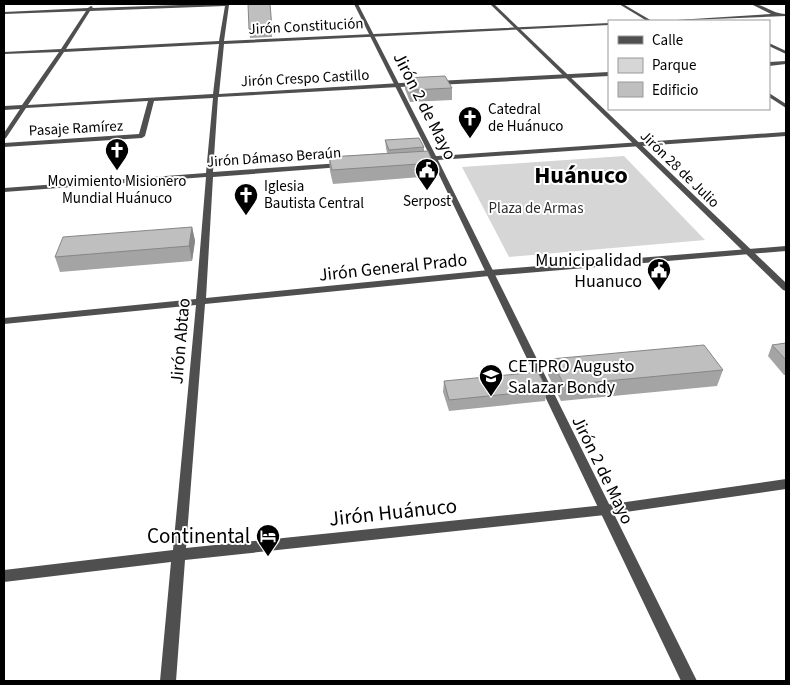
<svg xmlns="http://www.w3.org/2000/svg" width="790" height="685" viewBox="0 0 790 685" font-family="'Source Sans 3',sans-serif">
	<rect width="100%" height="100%" fill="#fff"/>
	<path fill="#d6d6d6" d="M624,156L705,240L509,257L462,167Z"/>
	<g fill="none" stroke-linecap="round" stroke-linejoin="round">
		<g fill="#4f4f4f" fill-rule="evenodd">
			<path d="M210,4H237L229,5L224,41L609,23V25L224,44L219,94L417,82L420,84L417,86L218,97L213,172L341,163L344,165L341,167L213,177L206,298L489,270L786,246V251L489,276L205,304L186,548L605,505L786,479V489L605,515L185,560L176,681H160L171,562L4,582V570L173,550L196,305L4,324V318L196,299L206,177L4,192V188L206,173L213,98L154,101L145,136L142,138L4,147V143L139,134L148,101L26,108L6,138L4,139V133L20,109L4,110V106L22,105L59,52L4,54V52L61,49L86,11L4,14V12L88,8L91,6L93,7L92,8ZM225,6L219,41L66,49L90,11ZM219,44L213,94L28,105L64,52Z"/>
			<path d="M619,4H623L652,21H647Z"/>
			<path d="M751,4C763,3 771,14 786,14V16L661,21L771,14Z"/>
			<path d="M769,43L786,51V54L769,46Z"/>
			<path d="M769,62L786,61V64L769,66Z"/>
			<path d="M609,72V76L437,85L434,83L437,81Z"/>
			<path d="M769,93L786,104V108L769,97Z"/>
			<path d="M786,132V136L423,161L420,159L423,157Z"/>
		</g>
		<g fill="#4f4f4f" fill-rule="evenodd">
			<path d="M354,4H358L437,158L697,681H681L431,158Z"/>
			<path d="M490,4H494L786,283V291L783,290Z"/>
		</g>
	</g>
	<g fill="#a4a4a4">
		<path d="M270,4L272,37L250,38L249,29Z"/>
		<path d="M405,78L452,88V100L410,102L405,89Z"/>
		<path d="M385,140L424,147V151L433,163V176L333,184L330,171L329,157L387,153L386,148Z"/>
		<path d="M192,227L195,241L192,261L60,272L55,257Z"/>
		<path d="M786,343V375H784L768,356L772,345Z"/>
		<path d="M551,359L723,370L717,386L561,401L548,375Z"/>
		<path d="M444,381L547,390L545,401L449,411L443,392Z"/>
	</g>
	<path fill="#868686" d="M192,227L195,241L192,261L189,246Z"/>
	<g fill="#bfbfbf" stroke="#868686">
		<path d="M248,4H270L272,28L249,29Z"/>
		<path d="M445,76L452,88L411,90L405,78Z"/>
		<path d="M419,138L424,147L389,150L385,140Z"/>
		<path d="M428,151L433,163L332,170L329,157Z"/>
		<path d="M192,227L189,246L55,257L63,237Z"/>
		<path d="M786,343V360L772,345Z"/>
		<path d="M704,345L723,370L564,385L551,359Z"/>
		<path d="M538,372L547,390L449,400L444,381Z"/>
	</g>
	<defs>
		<g id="church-pin" transform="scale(1.25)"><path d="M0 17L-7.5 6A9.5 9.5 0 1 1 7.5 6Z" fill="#000" stroke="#fff"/><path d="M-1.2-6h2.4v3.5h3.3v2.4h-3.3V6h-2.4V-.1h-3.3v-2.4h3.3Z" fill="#fff"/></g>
		<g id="civic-pin" transform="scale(1.25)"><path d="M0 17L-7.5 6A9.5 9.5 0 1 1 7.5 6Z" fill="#000" stroke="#fff"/><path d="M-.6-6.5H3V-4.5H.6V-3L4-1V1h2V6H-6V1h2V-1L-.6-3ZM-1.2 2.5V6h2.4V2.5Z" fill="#fff"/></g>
		<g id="university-pin" transform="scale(1.25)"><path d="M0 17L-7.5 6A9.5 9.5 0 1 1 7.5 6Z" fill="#000" stroke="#fff"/><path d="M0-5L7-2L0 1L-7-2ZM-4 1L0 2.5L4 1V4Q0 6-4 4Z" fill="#fff"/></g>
		<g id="hotel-pin" transform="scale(1.25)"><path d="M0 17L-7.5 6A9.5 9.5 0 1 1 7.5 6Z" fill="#000" stroke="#fff"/><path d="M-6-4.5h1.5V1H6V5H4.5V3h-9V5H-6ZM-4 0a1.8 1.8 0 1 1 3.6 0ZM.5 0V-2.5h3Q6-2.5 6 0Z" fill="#fff"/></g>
	</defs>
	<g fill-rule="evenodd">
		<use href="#church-pin" x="470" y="118"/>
		<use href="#church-pin" x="117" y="150"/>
		<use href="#civic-pin" x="427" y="170"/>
		<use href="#church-pin" x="246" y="195"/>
		<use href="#civic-pin" x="659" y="270"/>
		<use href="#university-pin" x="491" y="376"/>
		<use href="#hotel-pin" x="268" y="536"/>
	</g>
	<g text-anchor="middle" stroke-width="4" stroke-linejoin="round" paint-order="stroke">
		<g font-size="15" fill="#000" stroke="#fff">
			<text transform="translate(306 26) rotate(-3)" y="5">Jirón Constitución</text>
			<text transform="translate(305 78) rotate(-3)" y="5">Jirón Crespo Castillo</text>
			<text transform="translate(76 128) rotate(-3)" y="5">Pasaje Ramírez</text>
			<text transform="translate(274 157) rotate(-4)" y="5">Jirón Dámaso Beraún</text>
			<text transform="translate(680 169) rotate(44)" y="5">Jirón 28 de Julio</text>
		</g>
		<g font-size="15" fill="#000" stroke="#fff" text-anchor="start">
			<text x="488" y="114">Catedral<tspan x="488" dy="17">de Huánuco</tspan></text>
			<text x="117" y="186" text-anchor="middle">Movimiento Misionero<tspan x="117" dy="17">Mundial Huánuco</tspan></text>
			<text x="264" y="191">Iglesia<tspan x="264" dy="17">Bautista Central</tspan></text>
			<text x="427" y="206" text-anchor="middle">Serpost</text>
		</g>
		<g font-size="15" fill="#2d2d2d" stroke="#fff">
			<text x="536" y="213">Plaza de Armas</text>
		</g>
		<g font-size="18" fill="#000" stroke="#fff">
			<text transform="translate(425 106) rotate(63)" y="6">Jirón 2 de Mayo</text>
			<text transform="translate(393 267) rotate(-6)" y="6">Jirón General Prado</text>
			<text transform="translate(180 341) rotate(-85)" y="6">Jirón Abtao</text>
			<text transform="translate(603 470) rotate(64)" y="6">Jirón 2 de Mayo</text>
		</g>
		<g font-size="18" fill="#000" stroke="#fff" text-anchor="end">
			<text x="642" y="266">Municipalidad<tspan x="642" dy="21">Huanuco</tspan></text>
			<text x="508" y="372" text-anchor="start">CETPRO Augusto<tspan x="508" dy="21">Salazar Bondy</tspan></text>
		</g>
		<g font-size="21" fill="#000" stroke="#fff">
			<text transform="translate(393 512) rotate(-6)" y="7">Jirón Huánuco</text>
		</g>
		<g font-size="21" fill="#000" stroke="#fff" text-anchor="end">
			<text x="250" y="543">Continental</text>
		</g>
		<g font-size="24" font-weight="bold" fill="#000" stroke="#fff">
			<text x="581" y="183">Huánuco</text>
		</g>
	</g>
	<rect width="790" height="685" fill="none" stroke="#000000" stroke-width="10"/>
	<rect x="608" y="20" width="162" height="90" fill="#ffffff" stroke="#999999"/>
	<rect x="618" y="36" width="25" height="8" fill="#4f4f4f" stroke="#999999"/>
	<text x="652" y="45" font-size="15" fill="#000000">Calle</text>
	<rect x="618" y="58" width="25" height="15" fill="#d6d6d6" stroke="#999999"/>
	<text x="652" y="70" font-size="15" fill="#000000">Parque</text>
	<rect x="618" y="82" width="25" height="15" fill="#bfbfbf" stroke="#999999"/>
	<text x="652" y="95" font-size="15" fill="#000000">Edificio</text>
</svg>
